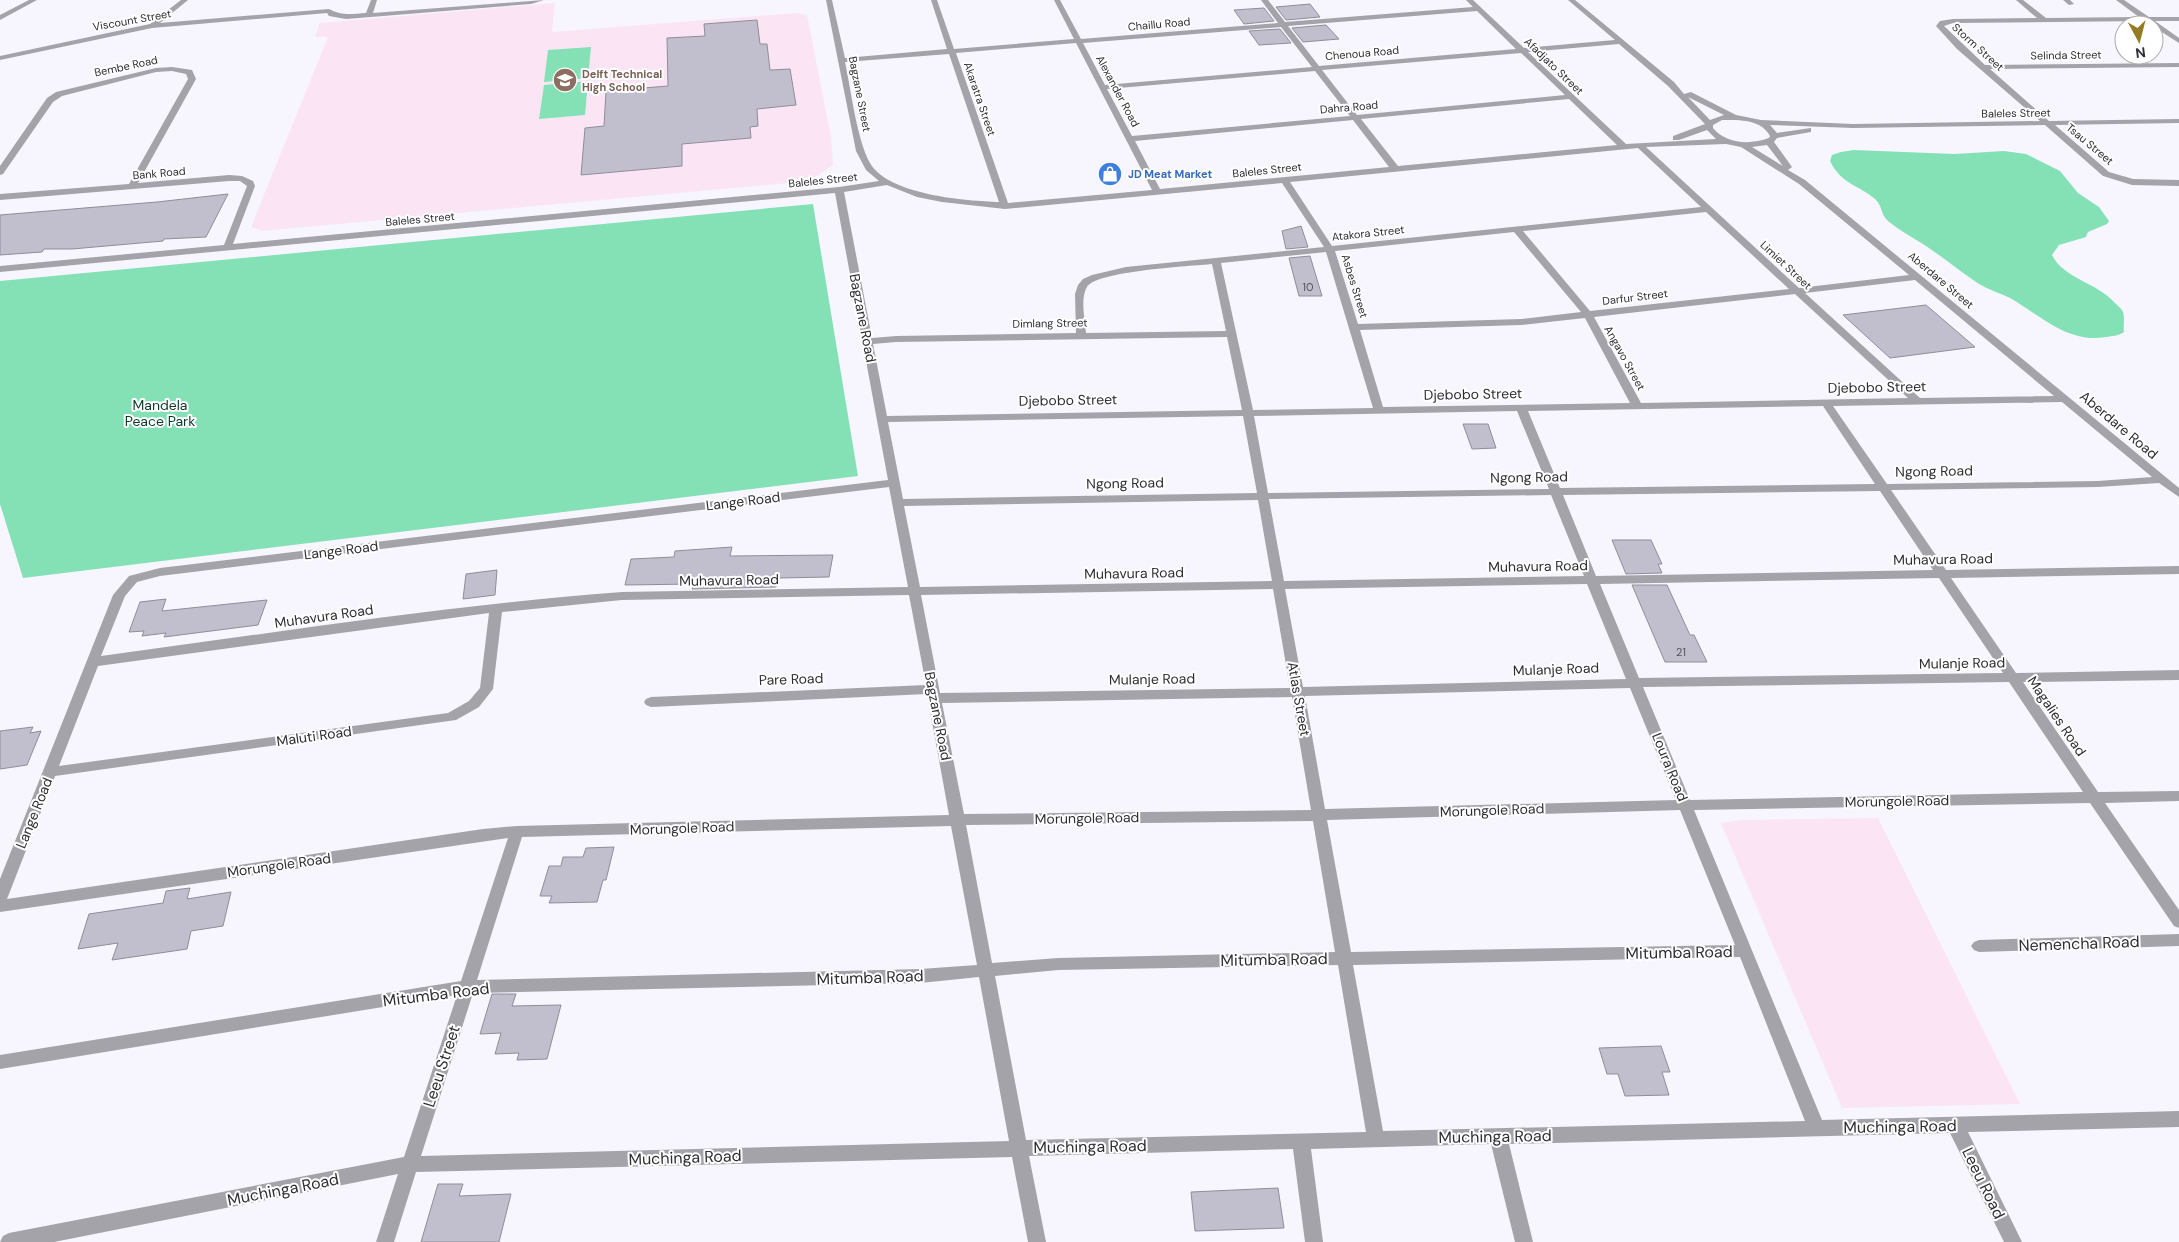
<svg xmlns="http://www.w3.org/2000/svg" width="2179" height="1242" viewBox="0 0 2179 1242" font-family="'DM Sans',sans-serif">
	<rect width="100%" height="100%" fill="#f7f5fe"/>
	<g fill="#fbe5f4">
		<path d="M555,3L552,32L797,13L807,15L831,137L833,165L810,181L262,231L251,227L328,37H315L320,23Z"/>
		<path d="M1878,818L2020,1104L1842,1108L1721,823L1741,820Z"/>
	</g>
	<g fill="#84e1b6">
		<path d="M591,47L588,78L544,82L548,50Z"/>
		<path d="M588,81L585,115L539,119L544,85Z"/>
		<path d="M1854,150L1954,154L2004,151L2026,154L2060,171L2078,193L2099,207L2109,221L2107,224L2088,232L2086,237L2059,245L2052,255C2064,279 2098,283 2115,303C2117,305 2122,309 2123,312C2125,317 2123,326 2124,332C2119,336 2112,336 2106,337C2068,344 2040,315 2010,298C2000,293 1989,290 1979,284C1961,272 1944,258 1926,246C1914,238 1900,231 1888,221C1880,214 1883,206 1875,199C1859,185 1841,184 1830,161L1832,155L1841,152Z"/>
		<path d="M813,204L858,476L23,578L0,504V281Z"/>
	</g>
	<g fill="#c1bfcd" stroke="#8f8d9a">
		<path d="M1310,4L1320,17L1286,20L1276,7Z"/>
		<path d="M1264,8L1274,21L1244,24L1234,10Z"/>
		<path d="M757,20L760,44H767L770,70L790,69L796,105L757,109L758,126L750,127L751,138L682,144V166L581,175L585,128L604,126L606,91L668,86L667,38L705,36L704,24Z"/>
		<path d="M1326,25L1339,39L1303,42L1292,28Z"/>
		<path d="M1280,29L1291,43L1259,45L1249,31Z"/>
		<path d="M228,194L206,237L164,239L163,241L72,249H44L42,252L0,255V215L157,202Z"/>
		<path d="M1301,226L1308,247L1286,249L1282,231Z"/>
		<path d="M1310,256L1322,296H1299L1289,258Z"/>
		<path d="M1926,305L1975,347L1890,358L1843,315Z"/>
		<path d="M1463,424H1488L1496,448L1472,449Z"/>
		<path d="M1612,540H1651L1662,564H1658L1662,573L1626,574Z"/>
		<path d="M732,547L730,556L833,555L829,577L778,578L776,587L692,589L694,584L625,585L631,559L674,557L675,551Z"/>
		<path d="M497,570L495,595L463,599L466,574Z"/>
		<path d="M1632,585H1667L1690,635H1694L1707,662H1665Z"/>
		<path d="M166,599L162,611L267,600L258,625L164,637L166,633L142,636L144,631L129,632L140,602Z"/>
		<path d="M33,727L30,733L41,731L27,765L0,769V731Z"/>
		<path d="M614,847L606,880H603L597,902L549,903L552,896H540L549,866H561L563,857H583L586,848Z"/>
		<path d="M190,888L187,899L231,892L223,926L191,931L187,949L112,960L118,943L78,949L89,914L163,903L166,891Z"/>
		<path d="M492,994H516L512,1006L561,1005L547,1059L517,1060L519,1053L495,1054L501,1033L480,1034Z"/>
		<path d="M1661,1046L1670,1072H1662L1669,1095L1625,1096L1618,1074H1607L1599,1048Z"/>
		<path d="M438,1184H463L459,1196L511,1194L499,1242H421Z"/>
		<path d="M1278,1188L1284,1228L1195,1231L1191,1192Z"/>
	</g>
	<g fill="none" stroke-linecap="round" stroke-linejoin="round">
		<path fill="#a4a3a9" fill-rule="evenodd" d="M2063,0H2070L2074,4L2069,5Z"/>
		<g fill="#a4a3a9" fill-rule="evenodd">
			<path d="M29,0H37L0,20V15Z"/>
			<path d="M181,0H188L160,23L329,9C342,16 351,14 366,13L371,0H377L373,13L544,0L531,4L346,19L329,16L327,13L152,28L0,60V56L150,24Z"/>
			<path d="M826,0H832L845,58L947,49L931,0H937L954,49L1074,39L1054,0H1060L1081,39L1278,23L1261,0H1268L1285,22L1473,7L1466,0H1473L1524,48L1615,40L1568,0H1575L1674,82L1684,94L1691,92L1736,115L1761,120L1853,124L2040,121L1957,49L1936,26L1940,21L1953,19L2037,18L2016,0H2023L2046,18L2139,17L2116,0H2124L2149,17H2179V21H2155L2179,38V43L2154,27V25L2146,21L1953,23L1944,26L1985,65L2179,63V67L1990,69L2049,121L2179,119V123L2055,125L2109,172L2133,179L2179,180V186L2132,185L2103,176L2045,125L1853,128L1770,125L1777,133L1811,128V132L1777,138L1774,142L1792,167L1788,170L1805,180L2179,488V497L2159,483L2098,487L1891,490L1946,570L2179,566V574L1951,578L2016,673L2179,670V680L2023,682L2098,792L2179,791V801L2105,803L2179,910V928L2174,926L2090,803L1694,810L1822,1120L2179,1111V1127L1968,1132L2022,1242H2004L1950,1133L1509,1144L1533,1242H1515L1491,1144L1311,1149L1323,1242H1305L1293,1149L1029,1156L1046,1242H1028L1012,1157L416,1172L394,1242H376L398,1174L54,1242H0L3,1236L9,1233L404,1157L457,995L0,1069V1055L461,981L508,838L0,912V879L113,595L129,576L160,568L888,480L835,193L0,272V266L224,245L247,186L240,181H229L0,200V194L129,184L188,79L186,74L172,71L156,72L62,96L53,102L3,174L0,175V166L47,98L56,92L156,68L172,67L192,70L196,79L138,183L229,175L242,176L253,181L255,186L233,244L839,187L879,181L866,170L856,151ZM1477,11L1516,49L1319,66L1288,26ZM1281,27L1312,67L1105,85L1083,43ZM1076,43L1152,190L1008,203L956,53ZM1619,44L1668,86L1705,124L1673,136V140H1679L1707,130L1716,139L1626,144L1528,52ZM1521,53L1565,95L1357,115L1322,70ZM949,54L999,202C967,201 888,195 870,163C857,140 851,90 845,62ZM1315,71L1350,116L1132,136L1107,89ZM1688,97L1724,115L1710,120ZM1569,99L1617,145L1398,166L1361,119ZM1353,120L1389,167L1160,189L1135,141ZM1722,120C1739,120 1761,119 1770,136L1769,138C1750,145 1726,144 1713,128V125ZM1726,144L1741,147L1799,184L1909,275L1799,288L1646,147ZM1767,145L1783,166L1752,147ZM1638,148L1701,207L1332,246L1290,182ZM1282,183L1324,247L1126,267L1092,275L1083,279L1078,285L1075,294L1076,333L896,336L872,338L844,192L887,185L917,197L942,202L1005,209ZM1706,212L1789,289L1590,311L1523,231ZM1514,232L1581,312L1521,319L1358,324L1335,251ZM1326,252L1373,408L1253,410L1221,263ZM1212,264L1226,331L1086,333C1085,320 1080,298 1087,287C1096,271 1191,266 1212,264ZM1915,280L2054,396L1920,398L1805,293ZM1795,294L1908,398L1641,403L1594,317ZM1585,318L1630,403L1383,407L1360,330L1521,325ZM1227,337L1242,410L887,416L873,344L896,342ZM2062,402L2152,477L2098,481L1887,484L1833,406ZM1823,406L1875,484L1560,488L1528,411ZM1517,411L1549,489L1268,493L1254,416ZM1243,416L1257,493L903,499L888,422ZM889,487L908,587L622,592C448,605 274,633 101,656L125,596L137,582L160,576ZM1880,491L1933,570L1596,576L1563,495ZM1551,495L1584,576L1284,581L1269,499ZM1258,500L1272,581L920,587L904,506ZM1939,578L2003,673L1639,678L1600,584ZM1587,584L1626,679L1303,687L1285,589ZM1273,589L1290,688L940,693L921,595ZM909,595L926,685L651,697L646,699L644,702L646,705L651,707L927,694L949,815L517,826L483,829L7,899L55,776L456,720L479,707L493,689L502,612L622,600ZM489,613L480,688L469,701L448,713L59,766L98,666ZM2009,682L2083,792L1690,800L1643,687ZM1630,688L1676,800L1325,809L1305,696ZM1292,697L1311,810L964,814L942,703ZM1680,810L1735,945L1351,952L1327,820ZM1313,821L1335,952L1058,958L992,963L966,825ZM951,826L977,965L920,969L477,980L522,837ZM1740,957L1805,1121L1383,1131L1353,965ZM1338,965L1366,1132L1026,1140L995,976L1058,970ZM979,977L1009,1141L421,1156L473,993L920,983Z"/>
			<path d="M2179,934V946L1979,952L1974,950L1971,946L1974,942L1979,940Z"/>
		</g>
	</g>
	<defs>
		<g id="school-disc" transform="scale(1.25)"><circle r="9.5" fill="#8d6e63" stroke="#fff"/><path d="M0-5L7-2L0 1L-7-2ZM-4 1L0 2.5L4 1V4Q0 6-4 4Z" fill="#fff"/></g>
		<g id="shop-disc" transform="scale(1.25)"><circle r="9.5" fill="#3f7fe0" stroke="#fff"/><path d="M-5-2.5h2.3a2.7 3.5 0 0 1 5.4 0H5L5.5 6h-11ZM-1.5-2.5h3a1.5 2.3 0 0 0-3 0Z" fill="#fff"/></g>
	</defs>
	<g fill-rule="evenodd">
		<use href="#school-disc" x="565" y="80"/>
		<use href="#shop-disc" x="1110" y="174"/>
	</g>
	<g text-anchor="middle" stroke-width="4" stroke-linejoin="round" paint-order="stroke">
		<g font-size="11" fill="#2e2d32" stroke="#fff">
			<text transform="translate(132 20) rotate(-10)" y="4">Viscount Street</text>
			<text transform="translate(1159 24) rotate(-5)" y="4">Chaillu Road</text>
			<text transform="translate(1978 47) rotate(42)" y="4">Storm Street</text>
			<text transform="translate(1362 53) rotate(-5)" y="4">Chenoua Road</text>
			<text transform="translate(2066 55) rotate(-1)" y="4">Selinda Street</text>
			<text transform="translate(126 66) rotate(-12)" y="4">Bembe Road</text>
			<text transform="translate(1554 66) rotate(44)" y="4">Afadjato Street</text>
			<text transform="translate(1118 91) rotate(62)" y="4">Alexander Road</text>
			<text transform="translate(860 94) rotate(79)" y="4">Bagzane Street</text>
			<text transform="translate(980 99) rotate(71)" y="4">Akaratra Street</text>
			<text transform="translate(1349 107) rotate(-5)" y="4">Dahra Road</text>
			<text transform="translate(2016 113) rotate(-1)" y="4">Baleles Street</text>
			<text transform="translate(2090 144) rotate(40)" y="4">Tsau Street</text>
			<text transform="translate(1267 170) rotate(-6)" y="4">Baleles Street</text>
			<text transform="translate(159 173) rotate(-5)" y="4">Bank Road</text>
			<text transform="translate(823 180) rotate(-6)" y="4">Baleles Street</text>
			<text transform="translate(420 219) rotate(-5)" y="4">Baleles Street</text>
			<text transform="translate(1368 233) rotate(-6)" y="4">Atakora Street</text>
			<text transform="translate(1786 265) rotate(43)" y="4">Limiet Street</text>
			<text transform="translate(1941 280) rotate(40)" y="4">Aberdare Street</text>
			<text transform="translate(1355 286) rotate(73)" y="4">Asbes Street</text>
			<text transform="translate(1635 297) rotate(-7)" y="4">Darfur Street</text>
			<text transform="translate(1050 323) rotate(-1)" y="4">Dimlang Street</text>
			<text transform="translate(1625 358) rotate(61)" y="4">Angavo Street</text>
		</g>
		<g font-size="11" font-weight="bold" fill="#785e54" stroke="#fff" text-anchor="start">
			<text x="582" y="78">Delft Technical<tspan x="582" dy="13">High School</tspan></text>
		</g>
		<g font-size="11" font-weight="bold" fill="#366cbe" stroke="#fff" text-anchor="start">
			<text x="1128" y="178">JD Meat Market</text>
		</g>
		<g font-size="11" fill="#535259">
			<text x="1308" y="291">10</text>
			<text x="1681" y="656">21</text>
		</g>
		<g font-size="14" fill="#2e2d32" stroke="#fff">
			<text transform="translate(863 318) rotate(79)" y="5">Bagzane Road</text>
			<text transform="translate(1877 387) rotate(-1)" y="5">Djebobo Street</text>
			<text transform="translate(1473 394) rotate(-1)" y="5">Djebobo Street</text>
			<text transform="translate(1068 400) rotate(-1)" y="5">Djebobo Street</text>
			<text transform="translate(2119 425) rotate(40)" y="5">Aberdare Road</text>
			<text transform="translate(1934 471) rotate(-1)" y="5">Ngong Road</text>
			<text transform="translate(1529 477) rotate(-1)" y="5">Ngong Road</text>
			<text transform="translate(1125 483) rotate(-1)" y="5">Ngong Road</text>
			<text transform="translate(743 501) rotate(-7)" y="5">Lange Road</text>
			<text transform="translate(341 550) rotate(-7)" y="5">Lange Road</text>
			<text transform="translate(1943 559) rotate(-1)" y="5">Muhavura Road</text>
			<text transform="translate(1538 566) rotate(-1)" y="5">Muhavura Road</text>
			<text transform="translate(1134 573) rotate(-1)" y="5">Muhavura Road</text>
			<text transform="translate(729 580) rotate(-1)" y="5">Muhavura Road</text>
			<text transform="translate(324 616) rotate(-8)" y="5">Muhavura Road</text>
			<text transform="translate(1962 663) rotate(-1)" y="5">Mulanje Road</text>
			<text transform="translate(1556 669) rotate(-2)" y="5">Mulanje Road</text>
			<text transform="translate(791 679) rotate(-2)" y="5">Pare Road</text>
			<text transform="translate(1152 679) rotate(-1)" y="5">Mulanje Road</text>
			<text transform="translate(1299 699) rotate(80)" y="5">Atlas Street</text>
			<text transform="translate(938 716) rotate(79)" y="5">Bagzane Road</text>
			<text transform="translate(2057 716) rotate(56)" y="5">Magalies Road</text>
			<text transform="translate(314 736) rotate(-8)" y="5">Maluti Road</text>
			<text transform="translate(1670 767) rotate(68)" y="5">Loura Road</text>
			<text transform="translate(1897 801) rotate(-1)" y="5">Morungole Road</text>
			<text transform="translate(1492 810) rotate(-2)" y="5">Morungole Road</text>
			<text transform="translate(34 813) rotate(-68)" y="5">Lange Road</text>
			<text transform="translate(1087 818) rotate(-1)" y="5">Morungole Road</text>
			<text transform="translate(682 828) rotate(-2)" y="5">Morungole Road</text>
			<text transform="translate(279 865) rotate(-8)" y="5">Morungole Road</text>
		</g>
		<g font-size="14" fill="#0a3927" stroke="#fff">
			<text x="160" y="410">Mandela<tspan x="160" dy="16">Peace Park</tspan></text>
		</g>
		<g font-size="16" fill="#2e2d32" stroke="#fff">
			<text transform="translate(2079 943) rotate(-2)" y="6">Nemencha Road</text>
			<text transform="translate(1679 952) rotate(-1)" y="6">Mitumba Road</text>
			<text transform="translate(1274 959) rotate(-1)" y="6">Mitumba Road</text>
			<text transform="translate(870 977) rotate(-2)" y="6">Mitumba Road</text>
			<text transform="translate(436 994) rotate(-7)" y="6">Mitumba Road</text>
			<text transform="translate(441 1066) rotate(-72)" y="6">Leeu Street</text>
			<text transform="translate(1900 1126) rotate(-1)" y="6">Muchinga Road</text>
			<text transform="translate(1495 1136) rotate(-1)" y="6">Muchinga Road</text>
			<text transform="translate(1090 1146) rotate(-1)" y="6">Muchinga Road</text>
			<text transform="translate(685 1157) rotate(-2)" y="6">Muchinga Road</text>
			<text transform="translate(1984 1183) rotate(64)" y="6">Leeu Road</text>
			<text transform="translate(283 1189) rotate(-11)" y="6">Muchinga Road</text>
		</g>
	</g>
	<g transform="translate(2139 40) rotate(173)"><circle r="24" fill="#ffffff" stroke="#ababad"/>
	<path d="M0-4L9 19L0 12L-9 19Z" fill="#947c23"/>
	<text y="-8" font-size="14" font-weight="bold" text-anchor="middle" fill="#2e2d32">N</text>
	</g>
</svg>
